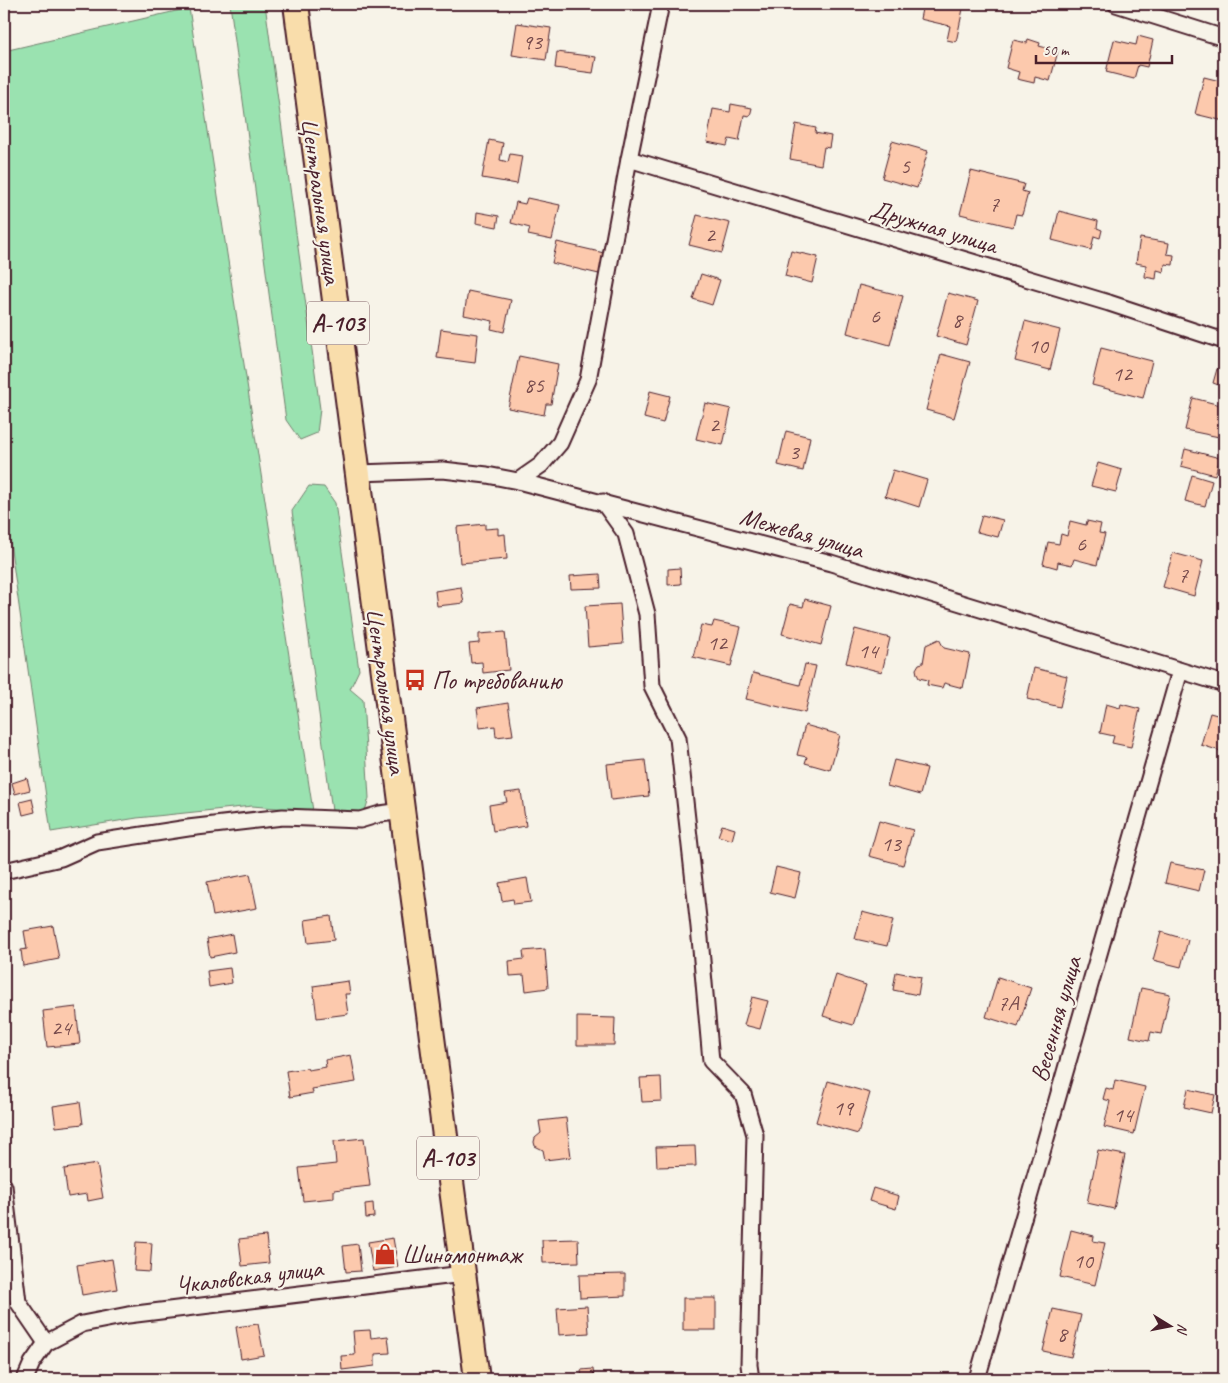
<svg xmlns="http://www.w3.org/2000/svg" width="1228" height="1383" viewBox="0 0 1228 1383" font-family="Caveat,sans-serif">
	<rect width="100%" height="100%" fill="#f7f3e8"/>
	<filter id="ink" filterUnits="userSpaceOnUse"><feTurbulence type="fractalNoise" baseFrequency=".02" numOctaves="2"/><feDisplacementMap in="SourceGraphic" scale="10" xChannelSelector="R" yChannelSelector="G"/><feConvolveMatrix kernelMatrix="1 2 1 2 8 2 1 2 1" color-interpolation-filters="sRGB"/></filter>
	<g filter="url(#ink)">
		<g fill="#9ae2b0" stroke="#72806e">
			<path d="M230,4H265L320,409L317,433L300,440L286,420Z"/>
			<path d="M189,8L313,811L252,806L137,818L51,832L4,500V51Z"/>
			<path d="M309,486L324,487L335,503L359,670L350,689L363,700L369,798L364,814L348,816L332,811L292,511Z"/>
		</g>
		<g fill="#fcc9ad" stroke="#4a1f2b">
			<path d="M923,4H964L956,42L947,40L950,26L920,19Z"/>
			<path d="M517,23L551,28L546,60L512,55Z"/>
			<path d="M1138,36L1153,40L1147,67L1138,65L1134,79L1106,72L1114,40L1136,45Z"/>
			<path d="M1028,39L1040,43L1039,46L1058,51L1050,81L1035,77L1034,83L1017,79L1019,72L1006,68L1013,40L1027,43Z"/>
			<path d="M557,52L596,57L593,73L555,68Z"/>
			<path d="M1204,77L1224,82V121L1195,114Z"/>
			<path d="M731,104L752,108L750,116L744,115L739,141L729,139L727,146L707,142L713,109L730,112Z"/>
			<path d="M796,124L816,128L815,133L831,136L829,148L824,147L821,165L790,159Z"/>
			<path d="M489,140L503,143L500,160L508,162L510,154L522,156L517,184L482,178Z"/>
			<path d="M892,141L928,151L917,188L882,178Z"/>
			<path d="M971,171L1024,184L1022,191L1028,193L1022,215L1016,214L1013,227L960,214Z"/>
			<path d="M527,198L560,205L552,240L528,235L530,228L511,223L516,202L525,204Z"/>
			<path d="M1059,211L1098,221L1097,228L1102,230L1100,238L1094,236L1091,250L1052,240Z"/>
			<path d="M477,212L499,216L497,227L476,223Z"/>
			<path d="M697,215L730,223L722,253L689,245Z"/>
			<path d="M1140,238L1169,243L1167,254L1174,255L1173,265L1165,264L1164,272L1157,270L1156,279L1145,277L1146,265L1136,263Z"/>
			<path d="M557,242L604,253L599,274L552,263Z"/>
			<path d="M791,251L818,257L812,283L785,276Z"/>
			<path d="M701,274L720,280L712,305L693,299Z"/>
			<path d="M859,285L903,296L890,345L847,333Z"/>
			<path d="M468,291L511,300L504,332L491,329L493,321L464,315Z"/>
			<path d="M948,293L978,301L966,345L936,336Z"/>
			<path d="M1025,321L1060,330L1050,370L1015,361Z"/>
			<path d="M441,329L478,334L475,363L437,358Z"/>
			<path d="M1101,348L1152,361L1143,398L1092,385Z"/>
			<path d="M941,354L970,362L954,418L926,410Z"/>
			<path d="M519,356L558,364L551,404H546L544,415L508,408Z"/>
			<path d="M1217,369L1224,371V387L1213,383Z"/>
			<path d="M650,391L670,396L663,423L644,418Z"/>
			<path d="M1193,398L1224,406V438L1185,430Z"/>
			<path d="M705,403L731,409L723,445L696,439Z"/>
			<path d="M786,431L810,437L803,471L778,465Z"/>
			<path d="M1185,449L1220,458L1215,475L1181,466Z"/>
			<path d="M1098,463L1122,470L1116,492L1091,486Z"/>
			<path d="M893,470L927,480L919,507L885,496Z"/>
			<path d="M1192,475L1212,481L1205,506L1185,501Z"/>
			<path d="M982,515L1003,520L998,537L977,532Z"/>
			<path d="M1070,521L1086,525L1087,521L1101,524L1099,533L1105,534L1097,565L1074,559L1072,565L1058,562L1057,568L1043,564L1048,542L1059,544L1061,534L1067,536Z"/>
			<path d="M485,524V529L498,528V535L505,534L507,559L460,563L457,527Z"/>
			<path d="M1173,553L1203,561L1194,596L1163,587Z"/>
			<path d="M680,568L681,584L668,585V569Z"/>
			<path d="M600,574L601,588L571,589L570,576Z"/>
			<path d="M461,587L464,603L437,606L435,591Z"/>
			<path d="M805,599L831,606L821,645L782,634L790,604L803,607Z"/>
			<path d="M620,604L623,644L588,647L585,606Z"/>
			<path d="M714,621L741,627L731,666L693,657L701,625L712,627Z"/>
			<path d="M855,629L890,638L882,672L846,663Z"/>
			<path d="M505,632L509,670L483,673L482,662L471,663L469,644L479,643V634Z"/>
			<path d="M939,639L944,648L970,654L963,688L944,683L942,688L927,685L928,680L919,678L917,674L916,669L919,664L923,663L926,645Z"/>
			<path d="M805,664L816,666L805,713L746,699L753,673L800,685Z"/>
			<path d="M1034,668L1067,676L1060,707L1027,699Z"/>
			<path d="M508,703L513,735L496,737L495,726L480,728L477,708Z"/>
			<path d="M1106,704L1120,708L1121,704L1140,709L1131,747L1112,743L1114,736L1100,733Z"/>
			<path d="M1210,713L1224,717V752L1201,745Z"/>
			<path d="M805,725L840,735L830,770L805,763L807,757L797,755Z"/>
			<path d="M645,760L649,796L611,800L607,764Z"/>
			<path d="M894,760L927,768L920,795L887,786Z"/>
			<path d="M27,778L30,790L15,794L12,783Z"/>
			<path d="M521,791L526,826L493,831L489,805L507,802L505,793Z"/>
			<path d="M32,799L35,812L23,815L20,802Z"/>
			<path d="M879,821L913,830L903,865L869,856Z"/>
			<path d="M722,825L735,829L732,840L718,836Z"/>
			<path d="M1170,863L1204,870L1199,891L1165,883Z"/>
			<path d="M776,867L801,873L795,898L770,892Z"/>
			<path d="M250,874L257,908L213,916L207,882Z"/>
			<path d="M527,878L531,902L514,904L513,899L502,901L499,883Z"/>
			<path d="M862,912L893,920L887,946L855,939Z"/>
			<path d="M331,916L334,940L308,943L305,920Z"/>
			<path d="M53,926L59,959L23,966L21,950L27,949L24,931Z"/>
			<path d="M1161,932L1188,940L1181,967L1153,960Z"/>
			<path d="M232,934L235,952L210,957L207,939Z"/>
			<path d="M545,949L548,988L526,991L524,975L510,976L509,961L524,959L523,951Z"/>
			<path d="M230,968L232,983L209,987L207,971Z"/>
			<path d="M896,972L921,977L918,995L893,990Z"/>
			<path d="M836,975L866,985L853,1025L823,1016Z"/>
			<path d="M998,977L1031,988L1018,1027L986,1017Z"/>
			<path d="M348,981L350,994H345L348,1014L317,1018L313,986Z"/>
			<path d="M1141,988L1170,994L1161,1034L1151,1032L1149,1041L1130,1037Z"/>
			<path d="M752,997L768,1001L760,1029L744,1025Z"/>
			<path d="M76,1007L80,1044L47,1047L43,1011Z"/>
			<path d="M577,1017L615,1018L614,1045H577Z"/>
			<path d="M351,1055L356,1082L312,1089L313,1093L290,1097L286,1071L307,1068L308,1070L326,1067L325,1060Z"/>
			<path d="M661,1077L662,1101L642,1102L640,1078Z"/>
			<path d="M1115,1080L1145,1087L1134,1134L1104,1127L1110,1101L1103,1099L1106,1088L1113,1090Z"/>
			<path d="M828,1081L870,1093L858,1134L816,1122Z"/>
			<path d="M1188,1089L1215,1095L1211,1113L1184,1107Z"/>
			<path d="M80,1102L83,1124L56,1127L53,1106Z"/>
			<path d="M566,1118L571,1157L545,1160L543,1150L535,1146L534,1142L535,1138L541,1133L539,1121Z"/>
			<path d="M364,1138L370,1186L334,1190V1198L303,1201L299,1168L336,1164L334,1141Z"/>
			<path d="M695,1146L696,1166L657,1167L656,1147Z"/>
			<path d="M1098,1150L1125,1155L1114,1209L1087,1203Z"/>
			<path d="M97,1164L103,1198L88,1201L87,1194L68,1197L64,1169Z"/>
			<path d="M873,1188L899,1196L896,1209L869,1201Z"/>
			<path d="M373,1203L374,1217L366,1218L365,1204Z"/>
			<path d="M1071,1230L1094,1236L1093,1241L1105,1243L1095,1285L1060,1277Z"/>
			<path d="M266,1236L269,1263L242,1266L239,1239Z"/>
			<path d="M393,1238L398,1267L373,1271L368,1242Z"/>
			<path d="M578,1239L579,1262L543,1263L542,1240Z"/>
			<path d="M136,1242L152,1243L150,1272L134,1271Z"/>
			<path d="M358,1244L361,1271L346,1272L343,1246Z"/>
			<path d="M112,1259L117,1289L82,1295L77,1265Z"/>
			<path d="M625,1274V1296L580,1298L579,1275Z"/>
			<rect x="683" y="1298" width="33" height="32"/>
			<path d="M587,1306L589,1333L559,1335L557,1308Z"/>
			<path d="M1053,1309L1081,1315L1071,1357L1043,1351Z"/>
			<path d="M258,1324L264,1355L241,1359L236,1327Z"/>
			<path d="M370,1330L371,1338L388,1336L390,1353L375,1354V1366L342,1370L341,1356L355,1355L353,1331Z"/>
			<path d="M593,1369L594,1379H582L581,1370Z"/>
			<path d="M228,1375V1379H202V1378Z"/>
		</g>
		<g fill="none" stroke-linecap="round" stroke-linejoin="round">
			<g stroke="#4a1f2b" stroke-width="19">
				<g id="street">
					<path d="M1116,4L1224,38"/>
					<path d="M629,159L1109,303L1224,341"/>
					<path d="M359,473L443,470L487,475L518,481L831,563L1224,684"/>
					<path d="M518,481L541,465L560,443L588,380L629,159L661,4"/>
					<path d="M603,502L626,534L647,614L652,686L678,738L699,927L711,1061L743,1094L755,1135L749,1365L751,1379"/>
					<path d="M4,871L61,858L97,842L188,828L283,817L360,820L380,814L403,811"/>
					<path d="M4,1186L18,1302L46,1343"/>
					<path d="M25,1379L32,1363L46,1343L82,1324L128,1315L463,1274"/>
					<path d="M977,1379L1180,671"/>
				</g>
			</g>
			<g stroke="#4a1f2b" stroke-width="28">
				<path id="primary" d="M296,4L477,1379"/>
			</g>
			<use href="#street" stroke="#f7f3e8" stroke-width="15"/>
			<use href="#primary" stroke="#f9ddab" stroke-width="24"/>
		</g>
	</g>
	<defs>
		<g id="bus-bare" transform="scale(1.725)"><path d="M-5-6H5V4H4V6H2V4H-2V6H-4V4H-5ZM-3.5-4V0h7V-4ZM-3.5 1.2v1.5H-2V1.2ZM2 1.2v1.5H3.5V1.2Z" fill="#c8321e" stroke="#f7f3e8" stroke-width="2.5" paint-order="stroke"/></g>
		<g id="shop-bare" transform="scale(1.725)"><path d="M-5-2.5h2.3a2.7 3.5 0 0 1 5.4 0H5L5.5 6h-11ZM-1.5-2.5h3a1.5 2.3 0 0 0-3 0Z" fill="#c8321e" stroke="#f7f3e8" stroke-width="2.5" paint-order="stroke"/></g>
	</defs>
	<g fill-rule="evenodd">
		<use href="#bus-bare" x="415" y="680"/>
		<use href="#shop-bare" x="385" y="1254"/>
	</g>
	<g text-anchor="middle" stroke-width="4.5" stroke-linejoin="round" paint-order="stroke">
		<g font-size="22" fill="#764a4c">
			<text x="532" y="49">93</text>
			<text x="905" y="173">5</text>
			<text x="994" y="211">7</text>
			<text x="710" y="242">2</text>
			<text x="875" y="323">6</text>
			<text x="957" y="327">8</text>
			<text x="1038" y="353">10</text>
			<text x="1122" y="381">12</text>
			<text x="534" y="392">85</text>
			<text x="714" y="432">2</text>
			<text x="794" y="459">3</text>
			<text x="1081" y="551">6</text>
			<text x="1183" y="582">7</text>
			<text x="717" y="650">12</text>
			<text x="868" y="658">14</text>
			<text x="891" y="851">13</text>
			<text x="1008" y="1010">7А</text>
			<text x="61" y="1035">24</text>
			<text x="843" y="1115">19</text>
			<text x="1123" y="1122">14</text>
			<text x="1083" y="1268">10</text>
			<text x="1062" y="1341">8</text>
		</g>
		<g fill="#f7f3e8" stroke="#7e5f64" stroke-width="1">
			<rect x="307" y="301.5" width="62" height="43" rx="4"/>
			<rect x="417" y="1136.5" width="62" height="43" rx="4"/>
		</g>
		<g font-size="24" font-weight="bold" fill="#4a1f2b">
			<text x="338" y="331">А-103</text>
			<text x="448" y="1166">А-103</text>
		</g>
		<g font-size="25" fill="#4a1f2b" stroke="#f7f3e8">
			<text transform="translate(322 201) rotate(82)" y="9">Центральная улица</text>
			<text transform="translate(934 226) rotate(17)" y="9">Дружная улица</text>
			<text transform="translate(802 532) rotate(16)" y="9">Межевая улица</text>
			<text transform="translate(387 691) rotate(82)" y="9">Центральная улица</text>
			<text transform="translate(1055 1019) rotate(-74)" y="9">Весенняя улица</text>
			<text transform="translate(249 1276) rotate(-7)" y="9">Чкаловская улица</text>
		</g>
		<g font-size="25" fill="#4a1f2b" stroke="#f7f3e8" text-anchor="start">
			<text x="432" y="689">По требованию</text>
			<text x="402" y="1263">Шиномонтаж</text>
		</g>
	</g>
	<rect width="1228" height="1383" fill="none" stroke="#f7f3e8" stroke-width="20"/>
	<rect x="10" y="10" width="1208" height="1363" fill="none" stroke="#4a1f2b" stroke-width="2" filter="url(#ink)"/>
	<g transform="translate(1170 1326) rotate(100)" stroke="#f7f3e8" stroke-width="4" paint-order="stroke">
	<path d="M0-4L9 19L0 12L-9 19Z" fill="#4a1f2b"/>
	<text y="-8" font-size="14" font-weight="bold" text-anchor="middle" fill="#4a1f2b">N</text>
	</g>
	<path d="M1036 55v8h136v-8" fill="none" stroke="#4a1f2b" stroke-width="2.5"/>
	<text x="1043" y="55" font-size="15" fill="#4a1f2b" stroke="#f7f3e8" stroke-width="4" paint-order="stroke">50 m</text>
</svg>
